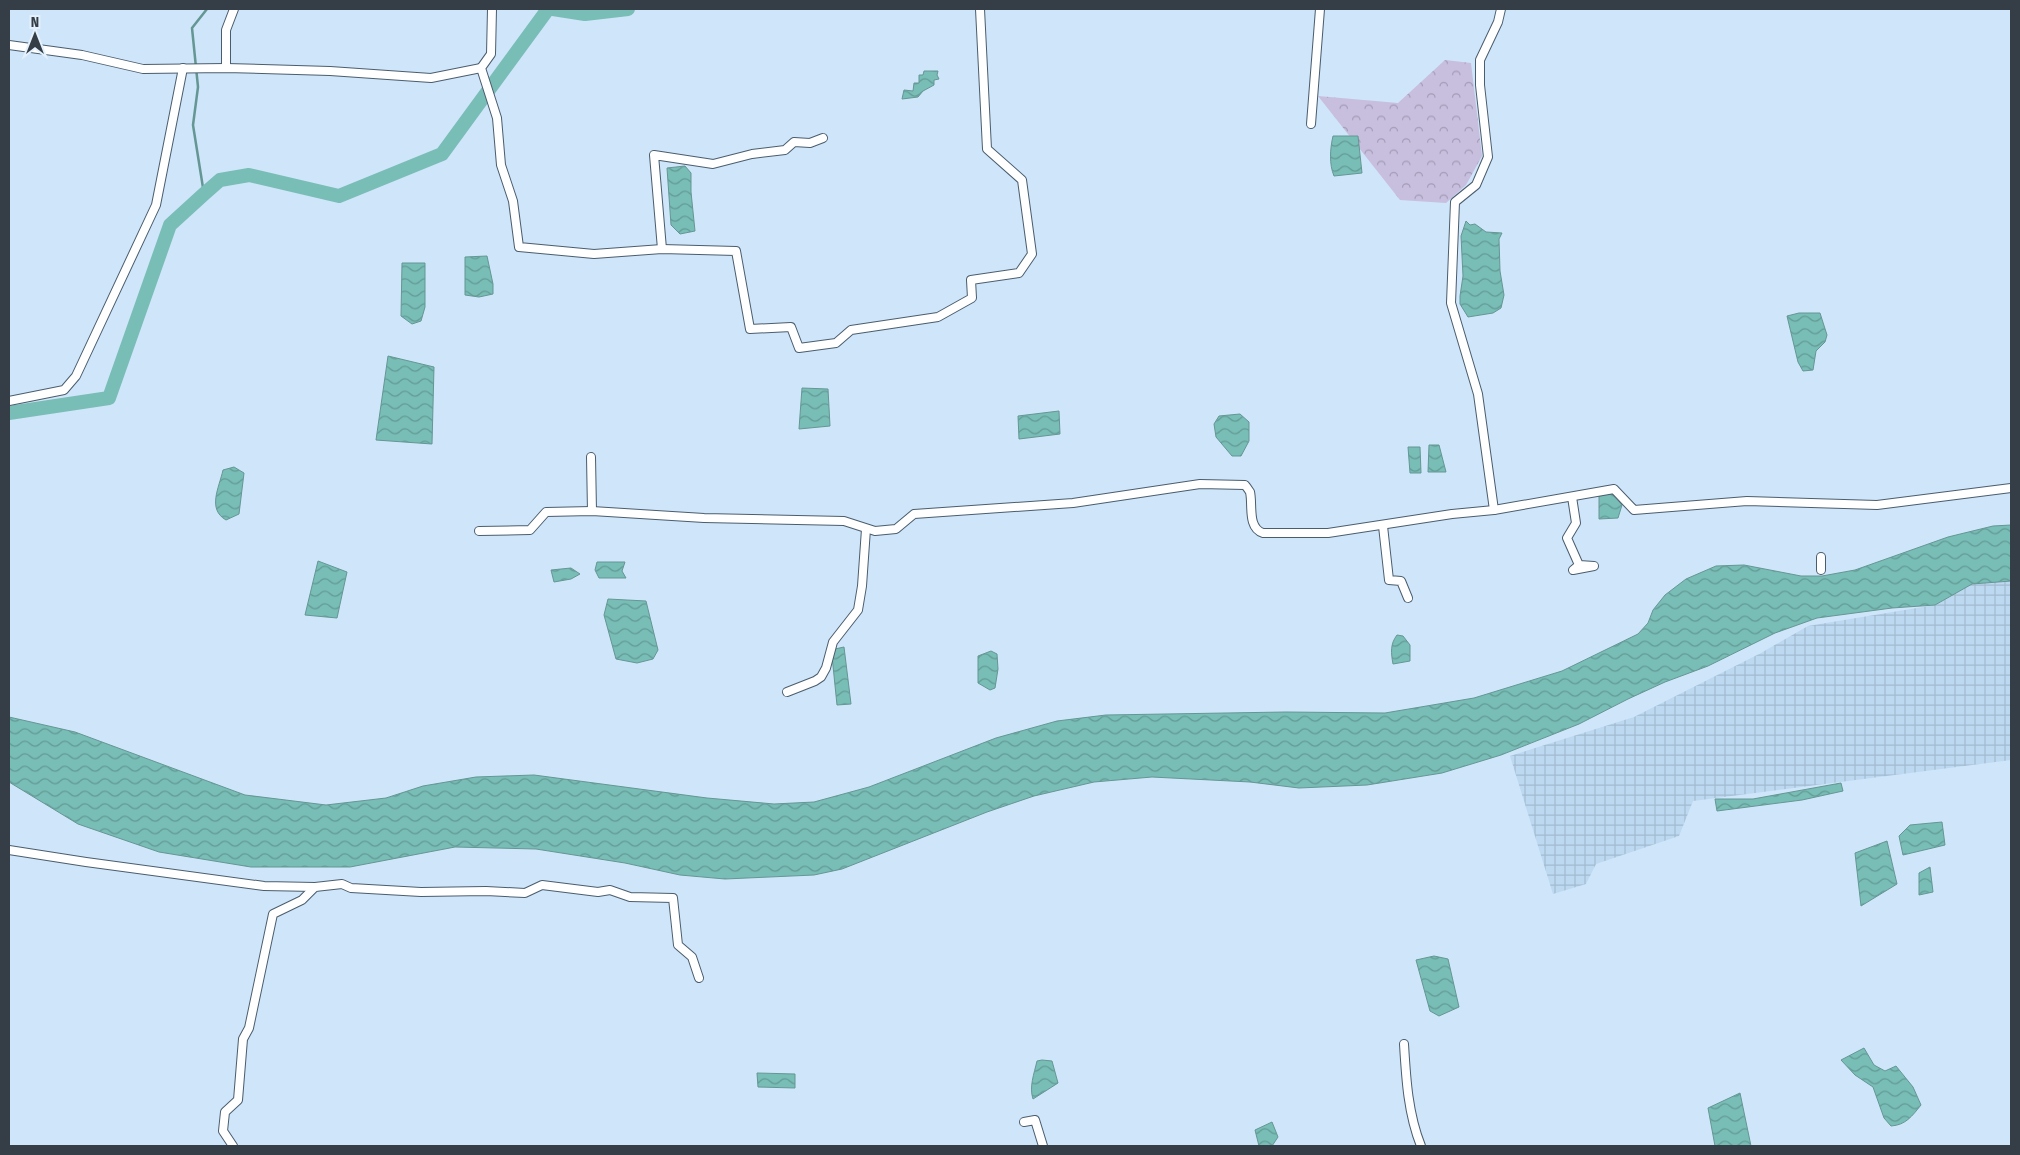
<svg xmlns="http://www.w3.org/2000/svg" width="2020" height="1155" viewBox="0 0 2020 1155" font-family="'Fira Sans Condensed',sans-serif">
	<defs>
		<pattern id="industrial-grid" width="8" height="8" patternUnits="userSpaceOnUse" patternTransform="scale(1.25)"><rect width="8" height="8" fill="#bcd9f1"/><path d="M0 4h8M4 0v8" fill="none" stroke="#a2bbd0"/></pattern>
		<pattern id="forest-crowns" width="20" height="18" patternUnits="userSpaceOnUse" patternTransform="scale(1.25)"><rect width="20" height="18" fill="#c8bede"/><path d="M2 6a3 3 0 1 1 6 0M12 15a3 3 0 1 1 6 0" fill="none" stroke="#a39cb6"/></pattern>
		<pattern id="water-waves" width="16" height="10" patternUnits="userSpaceOnUse" patternTransform="scale(1.25)"><rect width="16" height="10" fill="#78bdb6"/><path d="M0 5q4-4 8 0t8 0" fill="none" stroke="#639b96"/></pattern>
	</defs>
	<rect width="100%" height="100%" fill="#cfe5f9"/>
	<path fill="url(#industrial-grid)" d="M2011,581V760L1693,801L1679,836L1596,864L1586,884L1553,894L1510,756L1634,717L1761,653L1808,626L1935,605L1972,583Z"/>
	<path fill="url(#forest-crowns)" d="M1445,60L1471,63L1482,156L1466,185L1446,203L1400,200L1318,96L1398,103Z"/>
	<g fill="url(#water-waves)" stroke="#649794">
		<path d="M924,71H938L937,75L939,79L934,80V85L923,91L918,97L902,99L904,90L913,91L914,83H919V75H923Z"/>
		<path d="M1333,136H1358L1362,173L1334,176C1329,164 1330,149 1333,136Z"/>
		<path d="M685,166L691,173V192L695,231L680,234L671,225L667,168Z"/>
		<path d="M1466,221L1470,225L1475,224L1486,232L1502,233L1499,239L1500,271L1504,295L1501,308L1493,313L1468,317L1460,304V296L1463,276L1461,236Z"/>
		<path d="M487,256L493,284V294L479,297L465,295V257Z"/>
		<path d="M402,263H425V307L421,321L412,324L401,316Z"/>
		<path d="M1799,313H1820L1827,335L1825,342L1816,351L1813,370L1803,371L1798,362L1787,316Z"/>
		<path d="M388,356L434,367L432,444L376,440Z"/>
		<path d="M802,388L828,389L830,426L799,429Z"/>
		<path d="M1059,411L1060,434L1019,439L1018,416Z"/>
		<path d="M1240,414L1249,422V441L1241,456H1232L1216,437L1214,424L1219,416Z"/>
		<path d="M1429,445H1439L1446,472H1428Z"/>
		<path d="M1408,447H1420L1421,473H1410Z"/>
		<path d="M234,467L244,473L239,514L226,520C207,509 219,488 223,470Z"/>
		<path d="M1611,493L1622,505L1618,518L1599,519V496Z"/>
		<path d="M2011,525V581L1972,584L1935,605L1892,608L1817,618L1775,633L1708,666L1665,682L1628,699L1579,724L1501,755L1442,773L1367,785L1299,788L1250,782L1152,777L1094,782L1034,796L987,812L842,869L814,875L725,879L680,875L625,863L536,849L455,847L350,867H251L159,852L78,824L9,782V717L75,732L245,795L326,805L386,798L423,786L476,777L534,775L707,798L774,804L814,802L869,787L996,738L1057,721L1106,715L1286,712L1385,713L1474,698L1562,671L1638,634L1648,623L1653,610L1665,595L1686,579L1716,566L1744,565L1801,576H1822L1855,570L1948,537L1993,526Z"/>
		<path d="M318,561L347,572L337,618L305,615Z"/>
		<path d="M597,562H625L622,571L626,578H599L595,570Z"/>
		<path d="M571,568L580,574L571,579L554,582L551,570Z"/>
		<path d="M608,599L646,601L658,650L653,659L637,663L616,659L604,615Z"/>
		<path d="M1397,635L1403,636L1410,645V661L1393,664C1391,653 1390,644 1397,635Z"/>
		<path d="M844,647L851,704L837,705L832,656L835,649Z"/>
		<path d="M991,651L997,654L998,669L995,688L990,690L978,683V656Z"/>
		<path d="M1841,783L1843,791L1802,800L1717,811L1715,799H1753Z"/>
		<path d="M1942,822L1945,845L1903,855L1899,836L1910,825Z"/>
		<path d="M1887,841L1897,884L1861,906L1855,853Z"/>
		<path d="M1930,867L1933,892L1919,895V873Z"/>
		<path d="M1434,956L1448,959L1459,1007L1439,1016L1430,1011L1416,960Z"/>
		<path d="M1864,1048L1874,1065L1885,1071L1896,1066L1913,1087L1921,1105C1912,1116 1906,1125 1891,1126L1884,1118L1873,1087L1855,1075L1841,1060Z"/>
		<path d="M1042,1060L1052,1061L1058,1083L1033,1099C1029,1087 1034,1074 1037,1061Z"/>
		<path d="M757,1073L795,1074V1088L758,1087Z"/>
		<path d="M1740,1093L1751,1146H1715L1708,1108Z"/>
		<path d="M1272,1122L1278,1137L1272,1146H1259L1255,1130Z"/>
	</g>
	<g fill="none" stroke-linecap="round" stroke-linejoin="round">
		<path stroke="#649794" stroke-width="2.5" d="M204,194L193,125L198,87L192,28L207,9"/>
		<g stroke="#78bdb6" stroke-width="14">
			<path d="M553,9L585,14L628,9"/>
			<path d="M9,413L109,398L170,225L204,194L220,180L249,175L339,196L442,154L548,9"/>
		</g>
		<g stroke="#4a5d6e" stroke-width="10">
			<g id="minor">
				<path d="M492,9L491,54L481,68L497,118L501,165L513,201L519,247L594,254L662,249L736,251L750,329L791,327L799,348L836,343L851,330L938,317L972,298L971,280L1019,273L1032,254L1022,180L987,149L980,9"/>
				<path d="M9,45L82,55L143,69L226,68L330,71L431,78L481,68"/>
				<path d="M226,68V30L234,9"/>
				<path d="M1311,124L1320,9"/>
				<path d="M662,249L654,155L713,164L752,154L785,150L794,142L810,143L823,138"/>
				<path d="M9,401L64,390L76,376L156,205L183,68"/>
				<path d="M591,457L592,511"/>
				<path d="M1572,497L1576,523L1567,538L1579,565L1594,566L1573,570L1579,565"/>
				<path d="M1494,510L1478,394L1451,303L1455,202L1476,185L1488,157L1480,85V60L1498,22L1501,9"/>
				<path d="M1383,526L1389,580L1401,581L1408,598"/>
				<path d="M479,531L530,530L546,512L592,511L704,518L844,521L875,531L896,529L914,514L1073,503L1200,484L1245,485C1246,486 1250,492 1250,492C1253,504 1247,528 1263,533H1328L1452,514L1494,510L1614,489L1634,510L1747,501L1877,505L2011,488"/>
				<path d="M1821,570V557"/>
				<path d="M787,692L815,681L821,677L826,668L833,642L858,610L862,586L866,529"/>
				<path d="M9,850L86,862L264,886L315,887"/>
				<path d="M1404,1044C1406,1078 1408,1114 1421,1146"/>
				<path d="M1024,1122L1035,1120L1043,1146"/>
				<path d="M233,1146L223,1131L225,1112L238,1100L243,1039L249,1028L273,914L302,900L315,887L342,884L351,888L421,892L486,891L525,893L542,885L598,892L610,890L630,897L673,898L678,945L692,957L699,978"/>
			</g>
		</g>
		<use href="#minor" stroke="#fff" stroke-width="8"/>
	</g>
	<rect width="2020" height="1155" fill="none" stroke="#353e46" stroke-width="20"/>
	<g transform="translate(35 35)" stroke="#e4f1fd" stroke-width="4" paint-order="stroke">
	<path d="M0-4L9 19L0 12L-9 19Z" fill="#353e46"/>
	<text y="-8" font-size="14" font-weight="bold" text-anchor="middle" fill="#353e46">N</text>
	</g>
</svg>
